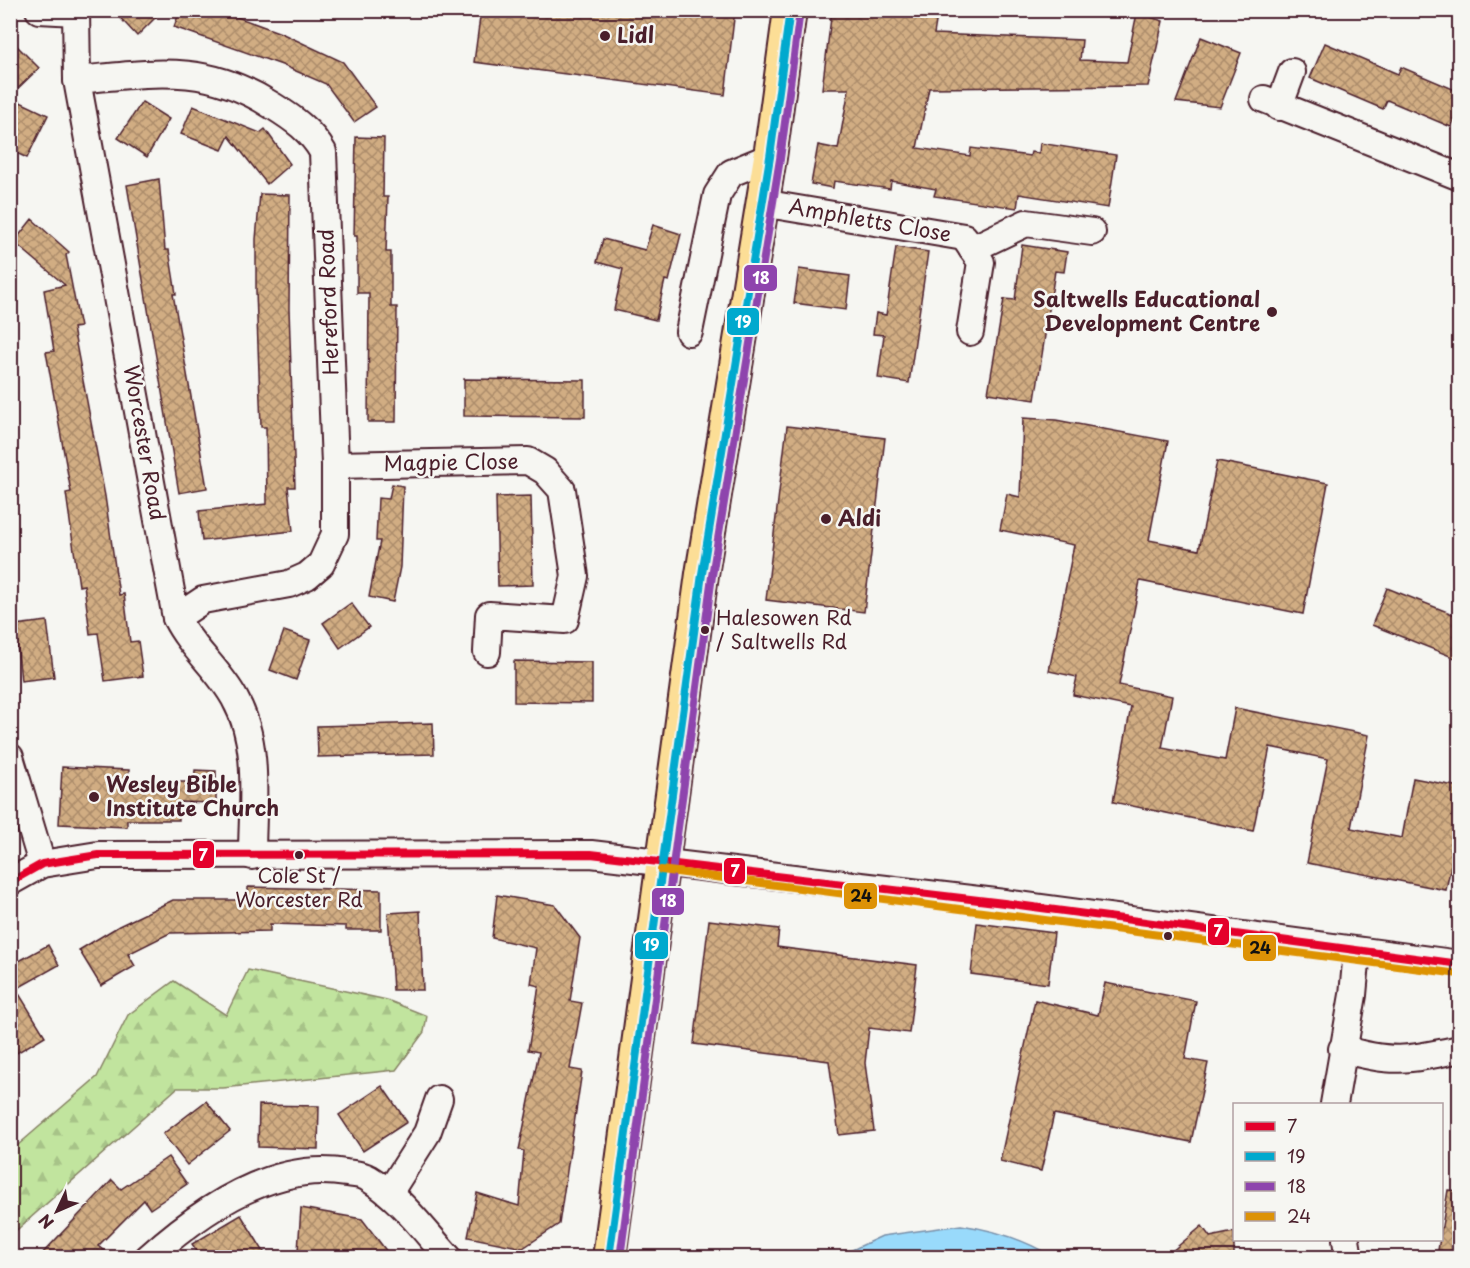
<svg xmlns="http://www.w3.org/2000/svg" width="1470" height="1268" viewBox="0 0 1470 1268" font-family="'Playpen Sans',sans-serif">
	<defs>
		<pattern id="forest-firs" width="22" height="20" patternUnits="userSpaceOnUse" patternTransform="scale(1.5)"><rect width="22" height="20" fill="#c1e49e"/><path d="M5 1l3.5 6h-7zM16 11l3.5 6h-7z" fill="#a7c388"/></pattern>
		<pattern id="building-cross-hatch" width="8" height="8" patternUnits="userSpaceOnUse" patternTransform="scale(1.5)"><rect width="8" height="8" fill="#d1ad83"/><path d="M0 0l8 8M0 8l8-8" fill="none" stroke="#ac8c6b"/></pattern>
	</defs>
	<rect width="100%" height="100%" fill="#f6f6f2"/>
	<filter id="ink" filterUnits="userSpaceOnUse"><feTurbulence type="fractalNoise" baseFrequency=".0167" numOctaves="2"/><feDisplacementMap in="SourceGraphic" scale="12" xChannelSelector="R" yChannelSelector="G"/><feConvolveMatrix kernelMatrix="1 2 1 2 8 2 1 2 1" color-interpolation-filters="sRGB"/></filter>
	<g filter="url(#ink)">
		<path fill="url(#forest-firs)" stroke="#868264" stroke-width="1.5" d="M248,970L387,1000L427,1016L424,1032L396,1070L223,1088H177L11,1235V1151L97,1077L128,1015L174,981L226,1015Z"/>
		<path fill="#99dafb" stroke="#798fa8" stroke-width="1.5" d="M961,1225C994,1230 1024,1239 1053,1257H837L882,1236Z"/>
		<g fill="url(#building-cross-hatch)" stroke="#4a1f2b" stroke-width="1.5">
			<path d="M113,10H163L137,36Z"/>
			<path d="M180,10H218L281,33L343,62L376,107L354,122L326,84L282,65L174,27Z"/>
			<path d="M481,10H735L725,95L474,62Z"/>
			<path d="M832,10H938L934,34L1082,40L1080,60L1127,62L1137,13L1163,21L1148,86L929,88L917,148L970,156L971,148L1030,156L1031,152L1039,153L1040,143L1116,155L1108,208L1019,194L1017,208L934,196L936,189L891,181L890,189L834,181L833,188L811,184L818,145L838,149L849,89H822Z"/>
			<path d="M1201,37L1241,53L1220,107L1176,102Z"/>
			<path d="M10,39L39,68L10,96Z"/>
			<path d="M1325,43L1398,74L1401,67L1460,92V107L1451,127L1387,100L1383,109L1310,78Z"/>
			<path d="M18,101L48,115L27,158L10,150V118Z"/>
			<path d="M142,102L169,119L147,157L118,138Z"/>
			<path d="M193,106L260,133L265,129L290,164L267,184L229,136L222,150L181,134Z"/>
			<path d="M356,137L384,138L383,197H388L386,252H391V307H397L396,422H368L369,293H357V236H354Z"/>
			<path d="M159,179L165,250H169L176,294H173L207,488L179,493L127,185Z"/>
			<path d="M260,194L290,195L289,309L295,487H288L293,531L202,541L199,511L267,504L266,427H261L256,291V239Z"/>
			<path d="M32,219L69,252L66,255L80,327L73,328L105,496L119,595L124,594L130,642L138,641L143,676L105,681L98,633L90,634L84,585L79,586L66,493L71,492L46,352L54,351L44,290L65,285L14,242Z"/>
			<path d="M653,225L681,234L669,281L665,280L656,320L614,310L623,269L597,262L603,239L645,250Z"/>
			<path d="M1022,245L1067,252L1064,272L1055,271L1035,400L988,393L1004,299L1015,300Z"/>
			<path d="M896,247L928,252L909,383L878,378L884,335L873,334L876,313L886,315Z"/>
			<path d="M799,269L850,276L846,310L794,303Z"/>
			<path d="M464,379L585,380V417L464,416Z"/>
			<path d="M1023,418L1056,420L1168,441L1149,540L1199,550L1217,461L1328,483L1303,614L1140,581L1119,685L1172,696L1162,748L1225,760L1235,708L1369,735L1351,828L1402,838L1413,778L1460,787V821L1446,890L1307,863L1328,759L1270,747L1253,831L1113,802L1131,707L1073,695L1077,677L1049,671L1074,545L1000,530L1007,494L1020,497Z"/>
			<path d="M787,426L885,438L864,612L766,600Z"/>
			<path d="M392,484L403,486L400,567L393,602L369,597L380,541H376L378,498L389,499Z"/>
			<path d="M531,496L533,585L498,586L496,497Z"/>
			<path d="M1387,588L1460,617V660L1372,625Z"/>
			<path d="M351,603L369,627L340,648L323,623Z"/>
			<path d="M47,621L54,677L21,681L15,625Z"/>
			<path d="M284,631L310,640L296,680L270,670Z"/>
			<path d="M514,661L592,662V703L514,702Z"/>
			<path d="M433,723L434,754L318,757L317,726Z"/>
			<path d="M62,767L129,770L128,782H194L195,770L216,771V803L178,802L179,820H127V827L59,824Z"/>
			<path d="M248,887L381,890V930H346V926L270,924V931L170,933L128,954L135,966L101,986L79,950L119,926L173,900H248Z"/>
			<path d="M497,895L555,905L580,938L570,1001L582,1003L570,1069L582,1071L559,1224L523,1248L468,1237L477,1193L519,1206L524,1151L519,1150L539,1052L528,1050L539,986L531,984L536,948L492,938Z"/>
			<path d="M420,911L423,990H393L388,913Z"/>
			<path d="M709,920L779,929L777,947L917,965L909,1033L869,1028L865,1063L874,1131L839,1135L829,1061L694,1044Z"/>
			<path d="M977,923L1054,933L1048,984L971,974Z"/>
			<path d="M48,945L59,965L16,989L45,1036L10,1057V966Z"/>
			<path d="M1105,983L1196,1001L1185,1059L1208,1063L1191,1142L1054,1114L1041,1171L1000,1161L1035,1000L1098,1015Z"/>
			<path d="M382,1086L407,1122L363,1151L339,1115Z"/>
			<path d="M206,1101L230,1131L187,1165L163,1134Z"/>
			<path d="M259,1105L319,1106L318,1149L258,1147Z"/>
			<path d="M168,1157L187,1184L150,1209L144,1200L98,1246L112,1257H39L112,1180L121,1189Z"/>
			<path d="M1448,1190L1460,1191V1254L1438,1250Z"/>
			<path d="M301,1208L362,1219L391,1257H327L298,1251Z"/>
			<path d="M241,1215L267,1257H201L192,1244Z"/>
			<path d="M1202,1226L1210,1237L1234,1232V1257H1165Z"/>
		</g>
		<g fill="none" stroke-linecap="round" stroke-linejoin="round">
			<g stroke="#4a1f2b" stroke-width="30">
				<g id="minor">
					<path d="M39,10L76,12"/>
					<path d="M76,10L77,80L176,618C191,648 219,669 235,699C261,745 252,805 252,856"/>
					<path d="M77,80C153,73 205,62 273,106C294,119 311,131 323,152L335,465V534L321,564L307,576L289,584L203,600L176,618"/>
					<path d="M1264,99L1460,177"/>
					<path d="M1279,107L1292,72"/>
					<path d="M762,203L964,237L981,262L970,332"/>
					<path d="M972,249L1026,223L1092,232"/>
					<path d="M689,332L717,195L731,173L770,157"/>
					<path d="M335,465L528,461L545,471L562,490L575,576L565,620L489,615L487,652"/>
					<path d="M10,757L42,864"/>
					<path d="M10,882L42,864L98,855L591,854L1004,903L1460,964"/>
					<path d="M1342,1049C1393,1064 1408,1060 1460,1049"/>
					<path d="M1334,1104L1353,995L1357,951"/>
					<path d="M389,1193L427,1133L439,1099"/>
					<path d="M1346,1240L1349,1258"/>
					<path d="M148,1258C200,1211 273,1160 346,1173C353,1174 362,1174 368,1178C400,1197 424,1231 449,1258"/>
				</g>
			</g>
			<g stroke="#4a1f2b" stroke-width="36">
				<path id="major" d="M609,1258L702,574L770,157L790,10"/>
			</g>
			<use href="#minor" stroke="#f6f6f2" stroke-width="26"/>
			<use href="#major" stroke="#fcde96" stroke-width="32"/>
			<g stroke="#f6f6f2" stroke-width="12">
				<path id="bus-1" d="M10,882L42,864L98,855L591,854L1004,903L1460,964"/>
			</g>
			<g stroke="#f6f6f2" stroke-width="12">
				<path id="bus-2" d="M609,1258L702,574L770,157L790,10"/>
			</g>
			<g stroke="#f6f6f2" stroke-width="12">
				<path id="bus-3" d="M620,1258L712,576L780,159L800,11"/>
			</g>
			<g stroke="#f6f6f2" stroke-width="12">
				<path id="bus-4" d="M661,870L1459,974"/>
			</g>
			<use href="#bus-1" stroke="#e4002b" stroke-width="8"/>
			<use href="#bus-2" stroke="#00a9ce" stroke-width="8"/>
			<use href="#bus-3" stroke="#8e44ad" stroke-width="8"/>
			<use href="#bus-4" stroke="#dd9206" stroke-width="8"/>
		</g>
	</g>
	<g fill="#4a1f2b" stroke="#f6f6f2" stroke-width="2">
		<circle cx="605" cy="36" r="6"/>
		<circle cx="1272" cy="312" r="6"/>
		<circle cx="826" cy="519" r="6"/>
		<circle cx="705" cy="630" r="5"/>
		<circle cx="94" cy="797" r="6"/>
		<circle cx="299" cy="855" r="5"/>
		<circle cx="1168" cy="936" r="5"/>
	</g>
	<g text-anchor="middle" stroke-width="5" stroke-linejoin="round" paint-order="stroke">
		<g font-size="20" fill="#4a1f2b" stroke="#f6f6f2" text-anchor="start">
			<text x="716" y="625">Halesowen Rd<tspan x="716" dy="24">/ Saltwells Rd</tspan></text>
			<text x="299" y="883" text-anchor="middle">Cole St /<tspan x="299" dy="24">Worcester Rd</tspan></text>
		</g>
		<g font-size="21" font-weight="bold" fill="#4a1f2b" stroke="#f6f6f2" text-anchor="start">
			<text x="617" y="43">Lidl</text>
			<text x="1260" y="307" text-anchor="end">Saltwells Educational<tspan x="1260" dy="24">Development Centre</tspan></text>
			<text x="838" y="526">Aldi</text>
			<text x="106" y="792">Wesley Bible<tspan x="106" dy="24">Institute Church</tspan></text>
		</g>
		<g font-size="21" fill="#4a1f2b" stroke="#f6f6f2">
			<text transform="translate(870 221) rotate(10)" y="7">Amphletts Close</text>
			<text transform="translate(329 302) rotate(-92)" y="7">Hereford Road</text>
			<text transform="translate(144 443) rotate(80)" y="7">Worcester Road</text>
			<text transform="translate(451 463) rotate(-1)" y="7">Magpie Close</text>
		</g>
	</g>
	<g stroke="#f6f6f2" stroke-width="2">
		<rect x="743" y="264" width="35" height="28" rx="6" fill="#8e44ad"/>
		<rect x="726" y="307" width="34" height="29" rx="6" fill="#00a9ce"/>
		<rect x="192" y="840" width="23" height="29" rx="6" fill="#e4002b"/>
		<rect x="723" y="857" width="23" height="28" rx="6" fill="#e4002b"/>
		<rect x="843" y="882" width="35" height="28" rx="6" fill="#dd9206"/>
		<rect x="651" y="887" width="34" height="29" rx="6" fill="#8e44ad"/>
		<rect x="1207" y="917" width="23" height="29" rx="6" fill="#e4002b"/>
		<rect x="634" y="931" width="35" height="29" rx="6" fill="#00a9ce"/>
		<rect x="1242" y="934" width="35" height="28" rx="6" fill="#dd9206"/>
	</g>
	<g font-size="16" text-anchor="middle" font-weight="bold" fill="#fff">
		<text x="761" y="284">18</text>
		<text x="743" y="328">19</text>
		<text x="203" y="861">7</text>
		<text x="735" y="877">7</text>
		<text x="668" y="907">18</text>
		<text x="1218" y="937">7</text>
		<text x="651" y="951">19</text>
	</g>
	<g font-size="16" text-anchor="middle" font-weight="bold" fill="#111">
		<text x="861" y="902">24</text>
		<text x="1260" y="954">24</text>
	</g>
	<rect width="1470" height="1268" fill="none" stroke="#f6f6f2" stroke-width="36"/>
	<rect x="18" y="18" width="1434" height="1232" fill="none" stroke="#4a1f2b" stroke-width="2" filter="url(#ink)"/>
	<rect x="1233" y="1103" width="210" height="138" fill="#f6f6f2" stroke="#b1a0a2" stroke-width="1.5"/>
	<rect x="1245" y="1122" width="30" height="9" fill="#e4002b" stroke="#b1a0a2" stroke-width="1.5"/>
	<text x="1287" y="1133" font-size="18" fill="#4a1f2b">7</text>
	<rect x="1245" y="1152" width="30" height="9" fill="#00a9ce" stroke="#b1a0a2" stroke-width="1.5"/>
	<text x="1287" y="1163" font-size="18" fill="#4a1f2b">19</text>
	<rect x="1245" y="1182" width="30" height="9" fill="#8e44ad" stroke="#b1a0a2" stroke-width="1.5"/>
	<text x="1287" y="1193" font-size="18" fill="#4a1f2b">18</text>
	<rect x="1245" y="1212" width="30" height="9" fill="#dd9206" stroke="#b1a0a2" stroke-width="1.5"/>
	<text x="1287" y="1223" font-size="18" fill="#4a1f2b">24</text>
	<g transform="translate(57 1211) rotate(226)" stroke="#f6f6f2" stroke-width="4.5" paint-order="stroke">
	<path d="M0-4.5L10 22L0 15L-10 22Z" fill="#4a1f2b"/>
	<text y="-9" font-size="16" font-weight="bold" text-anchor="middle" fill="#4a1f2b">N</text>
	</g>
</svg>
